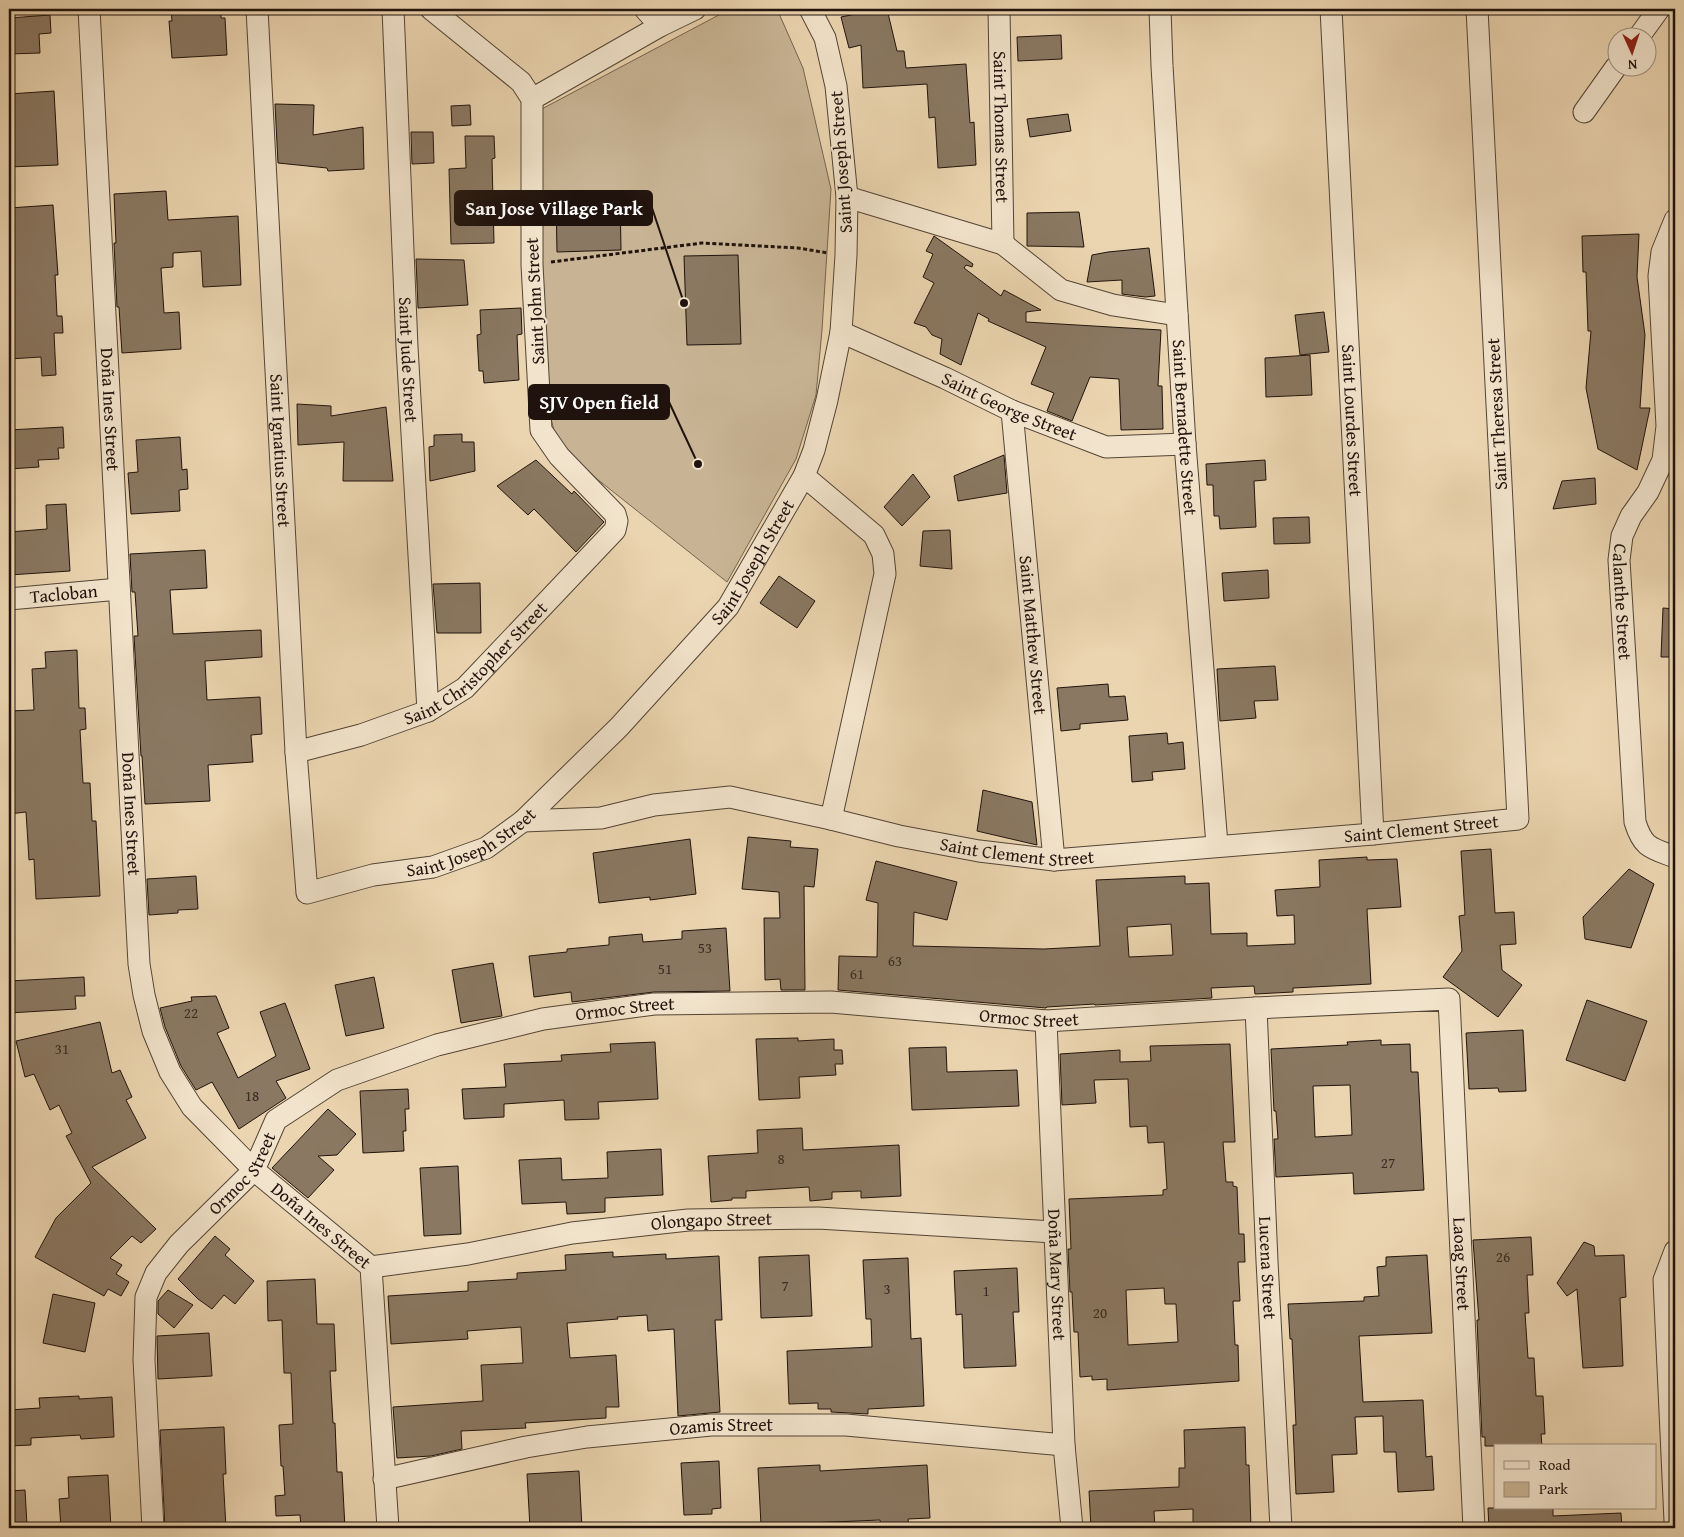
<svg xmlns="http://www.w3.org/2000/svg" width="1684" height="1537" viewBox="0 0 1684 1537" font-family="'Gentium Book Plus',serif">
	<rect width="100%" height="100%" fill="#ebd5b0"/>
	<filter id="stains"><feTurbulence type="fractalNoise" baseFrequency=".004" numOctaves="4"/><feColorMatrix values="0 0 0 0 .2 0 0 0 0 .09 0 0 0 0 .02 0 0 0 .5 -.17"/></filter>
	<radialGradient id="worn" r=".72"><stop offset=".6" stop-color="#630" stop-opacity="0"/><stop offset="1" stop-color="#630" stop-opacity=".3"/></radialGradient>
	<path fill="#c8b494" stroke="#746450" d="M730,9H777L803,68L831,189L822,330L816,395L796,459L727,582L597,479L566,448L554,430L551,419L542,276L538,111Z"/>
	<g fill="#8a7862" stroke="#20130d" fill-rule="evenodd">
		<path d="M171,9H221V18H225L227,55L172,58L169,21H172Z"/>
		<path d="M870,9H887L897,51H904L906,68L966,64L970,123L974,122L976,165L938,168L935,117L929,118L927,84L863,88L861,45L849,48L841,17L870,11Z"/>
		<path d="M50,15L51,33L39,34L40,53L9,54V18Z"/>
		<path d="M1061,35L1062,59L1018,61L1017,37Z"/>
		<path d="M54,91L58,165L9,167V94Z"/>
		<path d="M275,104L314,105L313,135L363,127L364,169L328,171L327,168L278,163Z"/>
		<path d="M470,105L471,125L452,126L451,106Z"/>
		<path d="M1068,114L1071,131L1030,137L1027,119Z"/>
		<path d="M411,132H433L434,163L412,164Z"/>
		<path d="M465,136H494L495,158L492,159L494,243L451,244L449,169L466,168Z"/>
		<path d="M166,191L168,220L238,216L241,285L203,287L201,251L173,253V267L161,268L164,313L179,312L181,349L122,353L119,307H117L114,243H116L114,194Z"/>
		<path d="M620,196L621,250L557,252L556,198Z"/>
		<path d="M53,205L58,275H55L57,316H62L63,333H54L56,375L42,376L41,357L9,359V208Z"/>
		<path d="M1079,212L1084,247L1027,246V213Z"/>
		<path d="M1639,234L1637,277L1645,335L1640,408H1650L1637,470L1598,449L1586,388L1591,331H1588L1586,272H1583L1582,236Z"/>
		<path d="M934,236L973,264L972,267L966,265L964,268L1001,296L1004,290L1041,310L1026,312V322L1161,330L1158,386H1162L1163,429L1121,430L1119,379L1090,377L1072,421L1047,411L1054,393L1031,384L1046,347L988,321L989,319L978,313L961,365L940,354L942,339L932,335L926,327L914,323L934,283L923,277L933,254L926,251Z"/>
		<path d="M1149,248L1155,296L1145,297L1122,294V280L1087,282L1092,255L1108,252Z"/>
		<path d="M738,255L741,344L687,345L684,256Z"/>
		<path d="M416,259L464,260L468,305L418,308Z"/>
		<path d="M521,308L522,334L517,335L519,380L484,383L483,371H479L477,335L481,334L480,310Z"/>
		<path d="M1324,312L1329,352L1300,355L1295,315Z"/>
		<path d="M1310,355L1312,395L1266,397L1265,358Z"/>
		<path d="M297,404L331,406V416L386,407L393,481H343L344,442L298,445Z"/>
		<path d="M63,427L64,448H58L59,459L38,460L39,467L9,469V430Z"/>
		<path d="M462,434V442H474L475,471L430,481L429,447L434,446V435Z"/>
		<path d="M180,437L182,470L187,469L188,489L179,490L180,511L131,514L128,473L138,472L136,440Z"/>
		<path d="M1004,455L1007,493L958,501L954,476Z"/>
		<path d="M536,460L572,494L574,491L604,522L576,552L534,509L528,515L497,486Z"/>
		<path d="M1265,460L1266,480L1254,481L1256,527L1220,529L1219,516H1214L1213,485H1207L1206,464Z"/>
		<path d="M913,474L930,497L902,526L884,507Z"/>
		<path d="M1595,478L1596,504L1553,509L1562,481Z"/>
		<path d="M66,504L70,571L9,575V532L47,529L46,505Z"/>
		<path d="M1309,517L1310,543L1274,544L1273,518Z"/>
		<path d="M950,530L952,569L920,566L923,531Z"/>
		<path d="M205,550L207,588L170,590L173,634L261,630L262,657L205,661L207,700L260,697L262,734L251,735L253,762L208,765L210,801L145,804L142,756H141L134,636H138L135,592H132L130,554Z"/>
		<path d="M1268,570L1269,598L1224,601L1222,573Z"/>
		<path d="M779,576L815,601L797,628L760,603Z"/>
		<path d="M480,583L481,633H437L433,584Z"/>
		<path d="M1663,608L1675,609V657H1661Z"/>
		<path d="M77,650L79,708H85L86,729L80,730L83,783H90L92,821H96L100,896L36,899L34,859L29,860L26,812L9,814V711L34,710L32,669L46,668L45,652Z"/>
		<path d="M1275,666L1278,700L1254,701L1256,718L1220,721L1217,669Z"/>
		<path d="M1108,684L1109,697L1125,696L1128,720L1080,724V729L1061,731L1057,688Z"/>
		<path d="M1167,733L1168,744L1183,742L1185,769L1152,772L1153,780L1132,782L1129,736Z"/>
		<path d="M983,790L1032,802L1037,845L977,831Z"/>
		<path d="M748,837L791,841L790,847L818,849L814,887L804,886L805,990H781L780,979L765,980L764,918H780L779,892L742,889Z"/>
		<path d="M690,839L696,894L650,900V897L599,903L593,853Z"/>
		<path d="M1491,849L1495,913L1514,912L1516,944L1500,945L1502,970L1522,985L1498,1017L1443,977L1462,951L1459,916L1465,915L1461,851Z"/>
		<path d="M1367,857V860L1397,859L1401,907L1367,909L1371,984L1293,988V992L1255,994L1254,986L1211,988L1212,998L1095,1005L1094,1004L1047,1007L1046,1008L838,990L839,956L877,957L878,903L866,900L876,861L957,882L947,920L914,912L913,946L1044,949L1100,946L1096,880L1185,876V884L1209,883L1211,934L1247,933V946L1295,944L1294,915L1277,916L1275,890L1320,887L1319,860ZM1171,924L1173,955L1129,957L1127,927Z"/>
		<path d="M1629,869L1654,884L1631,948L1585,939L1583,917Z"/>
		<path d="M196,876L198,909L178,910V913L149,915L147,879Z"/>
		<path d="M726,928L730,991L654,992L572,1002L571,992L534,997L529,956L567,952V949L609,945V937L642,934L643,942L682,939V931Z"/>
		<path d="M493,963L502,1016L461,1023L452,970Z"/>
		<path d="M84,977L85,996H75L76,1009L9,1013V981Z"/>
		<path d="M374,977L384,1028L346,1036L335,985Z"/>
		<path d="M216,996L229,1028L217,1033L238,1078L276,1056L260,1012L285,1003L310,1069L276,1081L286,1098L239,1129L212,1082L196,1090L181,1066L165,1027L160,1008L192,1001L191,997Z"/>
		<path d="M1587,1000L1647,1021L1625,1081L1566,1060Z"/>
		<path d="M100,1022L112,1073L120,1070L132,1097L126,1100L146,1138L92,1167L156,1229L141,1243L132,1236L110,1258L122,1265L116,1274L129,1282L121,1296L108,1289L104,1296L35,1257L56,1218L91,1183L66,1136L72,1133L59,1105L50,1110L34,1074L25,1077L16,1041Z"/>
		<path d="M1523,1030L1526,1091L1499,1092L1498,1088L1469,1089L1466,1033Z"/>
		<path d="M798,1038V1041L834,1039V1050H842L843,1064H835L836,1075L799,1077L800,1098L759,1100L756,1039Z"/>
		<path d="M1381,1040V1045L1410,1044L1411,1072H1418L1424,1190L1354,1194L1353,1173L1276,1177L1274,1139H1278L1276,1111H1274L1271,1049L1348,1045L1347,1042ZM1350,1085L1352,1135L1315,1137L1313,1086Z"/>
		<path d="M655,1042L658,1099L598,1102L599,1119L565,1120L564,1100L504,1104V1117L464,1119L462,1089L506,1087L504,1064L562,1061L561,1055L611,1052L610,1044Z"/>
		<path d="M1230,1044L1235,1142H1223L1226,1182H1233V1186L1237,1187L1239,1234H1244L1245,1262H1238L1240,1301H1233L1235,1345H1238L1239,1381L1107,1390V1379L1092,1380V1376L1080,1377L1078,1332H1074L1072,1292H1070L1068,1249H1071L1069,1199L1163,1195V1190L1167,1189L1164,1142L1148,1143L1147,1126L1130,1127L1128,1079L1094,1080L1096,1103L1062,1105L1060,1054L1120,1050V1062L1151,1061L1150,1046ZM1164,1288L1165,1304H1176L1178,1342L1128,1345L1126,1290Z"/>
		<path d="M946,1047L947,1072L1017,1070L1019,1106L912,1110L909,1048Z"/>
		<path d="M408,1089L409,1109H405L406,1131H403L404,1151L363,1153L360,1091Z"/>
		<path d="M328,1109L356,1134L337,1155L318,1156L334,1170L308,1198L272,1168Z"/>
		<path d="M802,1128L803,1150L899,1145L901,1196L861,1198V1191L832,1192V1199L810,1201L809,1187L746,1191V1198H732V1200L711,1202L708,1156L758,1153L757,1130Z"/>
		<path d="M661,1149L663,1195L605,1198V1212L567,1214L566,1202L522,1204L519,1160L561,1158L562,1180L608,1178L607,1152Z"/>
		<path d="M458,1166L461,1234L424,1236L420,1168Z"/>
		<path d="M215,1236L230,1249L225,1255L254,1281L235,1304L224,1295L212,1309L198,1299L178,1279Z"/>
		<path d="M1531,1237L1533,1275H1527L1529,1313H1525L1528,1358H1534L1536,1396H1543L1545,1434H1541L1542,1446H1485V1437H1482L1477,1320H1479L1473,1240Z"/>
		<path d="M1584,1242L1594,1246L1595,1256L1624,1255L1626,1297L1620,1298L1623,1366L1583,1368L1577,1289L1567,1296L1557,1283Z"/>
		<path d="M613,1252V1257L666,1254V1259L719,1256L722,1320H715L720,1412L678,1416L674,1329L648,1331L647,1315L617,1317L618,1319L567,1323L570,1358L616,1355L619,1407H606V1418L525,1423L526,1428L461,1431L462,1449L431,1456L397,1458L393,1407L483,1401L481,1365L523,1363L521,1327L467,1331L468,1339L391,1344L388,1296L468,1291V1282L517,1279V1273L566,1270L565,1255Z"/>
		<path d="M809,1255L812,1316L761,1318L759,1257Z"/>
		<path d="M1427,1255L1432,1333L1359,1336L1363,1402L1423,1400L1426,1457L1432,1456L1434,1490L1398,1492L1396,1452H1384L1383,1416L1355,1417L1357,1454L1332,1455L1334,1492L1296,1494L1293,1425H1296L1292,1339H1290L1288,1304L1364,1301V1297L1379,1296L1377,1267L1386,1266V1257Z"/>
		<path d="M908,1258L911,1339L921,1338L924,1406L868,1409V1414L831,1412V1409H818V1403L789,1404L787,1351L872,1347L871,1319H866L863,1260Z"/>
		<path d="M1017,1268L1019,1312H1013L1016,1366L964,1368L962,1314L956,1315L954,1271Z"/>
		<path d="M315,1279L317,1324H334L336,1371H330L333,1423H335L337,1472H342L345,1528H301L300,1515L276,1516L275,1496L285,1495L283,1466H281L279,1425L293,1424L291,1373H284L282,1320L268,1321L267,1281Z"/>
		<path d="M168,1290L193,1305L174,1328L158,1314V1301Z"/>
		<path d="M53,1294L95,1303L85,1352L43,1343Z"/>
		<path d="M209,1333L212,1376L158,1379L157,1336Z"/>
		<path d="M79,1396V1399L112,1397L114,1437L81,1439L80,1435L31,1438V1445L9,1446V1410L40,1408L39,1398Z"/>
		<path d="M224,1427L226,1474H223L226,1528H165L160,1430Z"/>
		<path d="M1245,1427L1246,1465H1249L1251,1528H1193V1509L1154,1511L1155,1528H1091L1089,1491L1179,1487V1468H1185L1184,1430Z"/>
		<path d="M719,1461L721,1508L712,1509V1514L684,1515L681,1463Z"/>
		<path d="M820,1465V1471L927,1465L930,1518L908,1519L909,1528H881L880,1520L761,1525L758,1468Z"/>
		<path d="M579,1471L582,1528H530L527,1474Z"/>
		<path d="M108,1475L111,1528H61L59,1499L69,1498L68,1477Z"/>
		<path d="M25,1490L27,1525L9,1526V1491Z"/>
		<path d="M1488,1508H1553V1516L1621,1513L1622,1528H1489Z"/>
	</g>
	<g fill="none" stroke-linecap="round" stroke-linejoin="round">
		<g stroke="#534436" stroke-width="23">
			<g id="street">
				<path id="s1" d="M89,9L139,964L144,995L153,1031L170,1072L192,1107L254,1170L371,1267L388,1528"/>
				<path id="s2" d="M257,9L296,752L307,893L373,875L433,867L486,848L523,821L619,727L728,607L804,476L814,450L827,400L841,332L846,255L847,197L836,86L825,38L810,9"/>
				<path id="s3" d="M393,9L407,347L428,711"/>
				<path d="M645,9L660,26"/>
				<path id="s4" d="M999,9L1003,244"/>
				<path id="s5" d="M1160,9L1162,66L1185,444L1217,845"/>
				<path id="s6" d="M1331,9L1373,834"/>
				<path d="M1638,38L1659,9"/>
				<path d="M532,99L660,26L695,9"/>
				<path d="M1584,112L1616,67"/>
				<path d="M847,197L1003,244L1061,290L1113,305L1177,315"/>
				<path id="s7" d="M1675,220L1662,252L1659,276L1667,426L1663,460L1648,492L1631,516L1622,536L1619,560L1635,822C1643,848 1651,848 1675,857"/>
				<path id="s8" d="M841,332L945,378L1012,411L1106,447L1185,444"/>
				<path id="s9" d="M1012,411L1054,860"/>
				<path d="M804,476L874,535L883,554L885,574L831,819"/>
				<path id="s10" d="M9,599L119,589"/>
				<path id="s11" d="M296,752L361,735L428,711L465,688L615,530L617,521L615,514L559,456L541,430L532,265V99L521,82L431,9"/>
				<path id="s12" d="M523,821L601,818L654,805L730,797L831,819L899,836L979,851L1054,860L1373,834L1518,819L1477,9"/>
				<path id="s13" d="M1256,1008L1267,1261L1281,1528"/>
				<path id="s14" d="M1046,1021L1064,1445L1072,1528"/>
				<path d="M1675,1251L1664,1280L1675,1521"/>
				<path id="s15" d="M371,1267L468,1254L572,1233L688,1220L818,1218L1054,1232"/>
				<path id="s16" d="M384,1479L526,1447L587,1437L711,1425H846L1064,1445"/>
				<path id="s17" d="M153,1528L144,1360L146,1297L156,1273L179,1244L254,1170L276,1120L337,1080L437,1045L543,1019L654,1004L831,1002L1046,1021L1256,1008L1449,999L1474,1528"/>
			</g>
		</g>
		<path stroke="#20130d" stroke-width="3" stroke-dasharray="4 2.5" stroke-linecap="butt" d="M551,262L702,243L798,248L828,253"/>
		<use href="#street" stroke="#f2e4cc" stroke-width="21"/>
	</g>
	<g text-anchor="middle" stroke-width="4" stroke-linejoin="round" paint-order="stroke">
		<g font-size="15" fill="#3a2c22">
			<text x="705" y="953">53</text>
			<text x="895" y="966">63</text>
			<text x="665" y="974">51</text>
			<text x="857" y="979">61</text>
			<text x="191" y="1018">22</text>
			<text x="62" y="1054">31</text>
			<text x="252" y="1101">18</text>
			<text x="781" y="1164">8</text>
			<text x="1388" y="1168">27</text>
			<text x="1503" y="1262">26</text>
			<text x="785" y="1291">7</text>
			<text x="887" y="1294">3</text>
			<text x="986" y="1296">1</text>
			<text x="1100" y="1318">20</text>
		</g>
		<g font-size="18" fill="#20130d" stroke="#f2e4cc">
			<text dy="6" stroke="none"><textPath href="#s4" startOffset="118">Saint Thomas Street</textPath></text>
			<text transform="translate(841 162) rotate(-94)" y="6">Saint Joseph Street</text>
			<text transform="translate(535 301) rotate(-93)" y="6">Saint John Street</text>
			<text dy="6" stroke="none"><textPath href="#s3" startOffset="351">Saint Jude Street</textPath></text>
			<text dy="6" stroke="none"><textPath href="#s8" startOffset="184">Saint George Street</textPath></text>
			<text dy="6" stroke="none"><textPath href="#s1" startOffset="401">Doña Ines Street</textPath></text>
			<text transform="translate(1497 414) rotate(-93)" y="6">Saint Theresa Street</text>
			<text dy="6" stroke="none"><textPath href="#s6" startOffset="412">Saint Lourdes Street</textPath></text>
			<text dy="6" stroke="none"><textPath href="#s5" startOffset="419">Saint Bernadette Street</textPath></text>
			<text dy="6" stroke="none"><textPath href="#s2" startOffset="442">Saint Ignatius Street</textPath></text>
			<text dy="6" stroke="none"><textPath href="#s2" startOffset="1464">Saint Joseph Street</textPath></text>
			<text dy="6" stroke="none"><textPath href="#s10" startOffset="55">Tacloban</textPath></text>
			<text dy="6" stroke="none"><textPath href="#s7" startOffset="396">Calanthe Street</textPath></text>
			<text dy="6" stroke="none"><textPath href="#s9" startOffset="225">Saint Matthew Street</textPath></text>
			<text dy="6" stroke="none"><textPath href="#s11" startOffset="205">Saint Christopher Street</textPath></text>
			<text dy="6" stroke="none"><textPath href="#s1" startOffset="806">Doña Ines Street</textPath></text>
			<text dy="6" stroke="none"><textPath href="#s12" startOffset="908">Saint Clement Street</textPath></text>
			<text dy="6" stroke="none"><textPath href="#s2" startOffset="1059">Saint Joseph Street</textPath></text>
			<text dy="6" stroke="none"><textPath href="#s12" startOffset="502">Saint Clement Street</textPath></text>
			<text dy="6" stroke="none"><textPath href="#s17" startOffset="825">Ormoc Street</textPath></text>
			<text dy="6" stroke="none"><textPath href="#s17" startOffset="1230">Ormoc Street</textPath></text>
			<text dy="6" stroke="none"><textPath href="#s17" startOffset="390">Ormoc Street</textPath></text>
			<text dy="6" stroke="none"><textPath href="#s15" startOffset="344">Olongapo Street</textPath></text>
			<text dy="6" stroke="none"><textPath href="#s1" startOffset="1286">Doña Ines Street</textPath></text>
			<text dy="6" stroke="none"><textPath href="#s17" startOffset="1916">Laoag Street</textPath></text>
			<text dy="6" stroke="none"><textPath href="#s13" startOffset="260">Lucena Street</textPath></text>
			<text dy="6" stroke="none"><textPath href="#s14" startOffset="254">Doña Mary Street</textPath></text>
			<text dy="6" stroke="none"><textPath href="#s16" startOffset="342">Ozamis Street</textPath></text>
		</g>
	</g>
	<path fill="none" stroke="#20130d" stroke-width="2" d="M684 303L652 208M698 464L669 402"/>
	<g fill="#20130d" stroke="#f2e4cc" stroke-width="2">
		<circle cx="684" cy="303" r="5"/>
		<circle cx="698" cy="464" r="5"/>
	</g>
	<g fill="#20130d" stroke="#20130d" stroke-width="2">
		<rect x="455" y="191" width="197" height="34" rx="5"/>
		<rect x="529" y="385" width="140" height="34" rx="5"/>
	</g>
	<g font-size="19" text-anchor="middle" font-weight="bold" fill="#fff">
		<text x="554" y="215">San Jose Village Park</text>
		<text x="599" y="409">SJV Open field</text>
	</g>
	<rect width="1684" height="1537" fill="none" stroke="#ebd5b0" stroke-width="30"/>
	<rect x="10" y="10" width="1664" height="1517" fill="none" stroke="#20130d" stroke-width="2.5"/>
	<rect x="15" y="15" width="1654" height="1507" fill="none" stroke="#20130d"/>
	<rect x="1494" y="1444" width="162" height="65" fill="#f2e4cc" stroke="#9e9080"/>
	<rect x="1504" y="1461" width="25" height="8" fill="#f2e4cc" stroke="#9e9080"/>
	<text x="1539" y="1470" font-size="15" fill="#20130d">Road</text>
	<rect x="1504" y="1482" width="25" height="15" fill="#c8b494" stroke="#9e9080"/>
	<text x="1539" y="1494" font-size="15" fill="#20130d">Park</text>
	<g transform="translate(1632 52) rotate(177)"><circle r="24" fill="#f2e4cc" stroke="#9e9080"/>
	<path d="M0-4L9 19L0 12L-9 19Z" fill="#8f2418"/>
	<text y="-8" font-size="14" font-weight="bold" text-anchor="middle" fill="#20130d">N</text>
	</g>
	<rect width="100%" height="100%" filter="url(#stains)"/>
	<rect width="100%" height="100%" fill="url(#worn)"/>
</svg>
